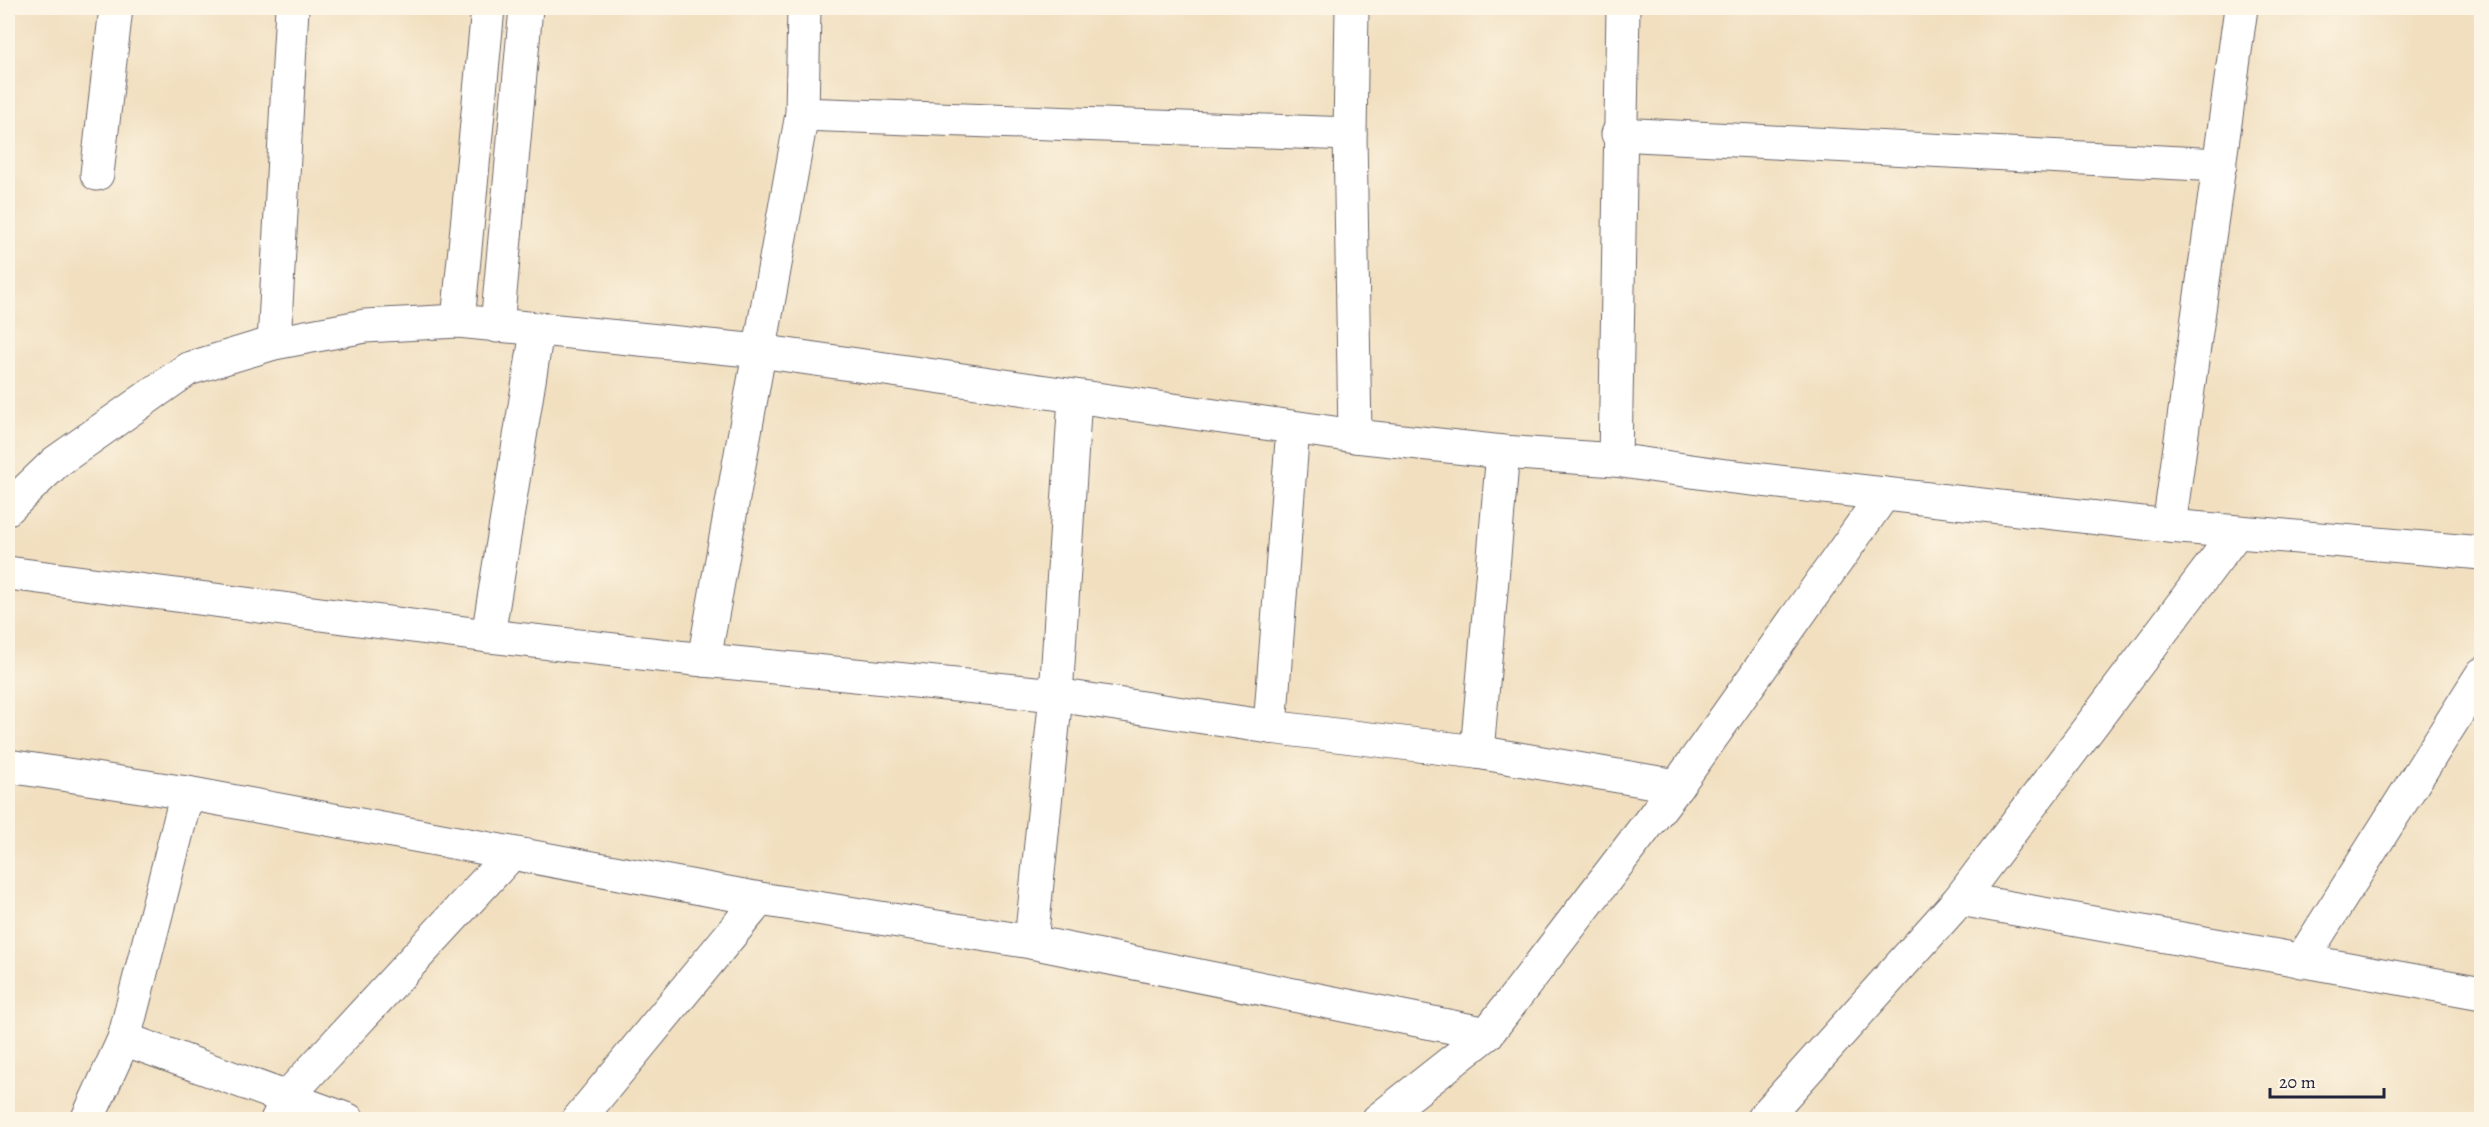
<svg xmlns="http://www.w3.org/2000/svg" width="2489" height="1127" viewBox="0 0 2489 1127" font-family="Alegreya,serif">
	<rect width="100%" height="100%" fill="#fcf5e5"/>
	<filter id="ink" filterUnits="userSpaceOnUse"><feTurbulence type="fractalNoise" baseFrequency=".0167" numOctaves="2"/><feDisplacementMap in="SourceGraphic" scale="12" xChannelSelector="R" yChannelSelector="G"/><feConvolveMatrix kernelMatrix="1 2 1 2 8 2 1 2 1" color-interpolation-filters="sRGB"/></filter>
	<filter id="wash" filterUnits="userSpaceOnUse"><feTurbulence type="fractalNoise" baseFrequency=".008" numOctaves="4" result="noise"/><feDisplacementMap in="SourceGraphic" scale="24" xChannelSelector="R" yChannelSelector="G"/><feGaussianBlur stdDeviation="1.35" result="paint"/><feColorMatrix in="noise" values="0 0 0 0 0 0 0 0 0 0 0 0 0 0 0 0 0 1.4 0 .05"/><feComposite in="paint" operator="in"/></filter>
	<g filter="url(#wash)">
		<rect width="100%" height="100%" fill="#f1dfbf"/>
	</g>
	<g filter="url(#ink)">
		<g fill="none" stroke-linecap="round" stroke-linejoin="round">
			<g stroke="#6a6469" stroke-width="35">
				<g id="minor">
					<path d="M804,8L802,114L1350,134"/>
					<path d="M1352,8L1350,134L1355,436"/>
					<path d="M1618,134L2220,165"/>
					<path d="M97,174L116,8"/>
					<path d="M458,321L488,8"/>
					<path d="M497,326L526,8"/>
					<path d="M274,343L292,8"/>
					<path d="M1615,460L1623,8"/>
					<path d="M8,508L56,462L188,369L274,343L365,326L458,321L759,351L1355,436L1503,452L1615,460L1726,476L2169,526L2482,553"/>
					<path d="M2169,526L2241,8"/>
					<path d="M8,573L488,636L704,660L802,114"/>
					<path d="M488,636L537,331"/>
					<path d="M704,660L1056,695L1075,397"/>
					<path d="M1270,727L1293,428"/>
					<path d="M1477,752L1503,452"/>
					<path d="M8,766L187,793L760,899L1031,942L1487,1034L1378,1120"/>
					<path d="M1960,899L2482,993"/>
					<path d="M1031,942L1056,695L1270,727L1477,752L1677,786L1884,494"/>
					<path d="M2301,961L2482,674"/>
					<path d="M1487,1034L1677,786"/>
					<path d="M124,1039L187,793"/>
					<path d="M87,1120L124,1039L348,1120"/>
					<path d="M277,1120L288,1096L511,854"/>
					<path d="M578,1120L760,899"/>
					<path d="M1762,1120L1960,899L2236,533"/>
				</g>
			</g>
			<use href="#minor" stroke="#fff" stroke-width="33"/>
		</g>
	</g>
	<rect width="2489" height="1127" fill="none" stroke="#fcf5e5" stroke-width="30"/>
	<path d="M2270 1088v9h114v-9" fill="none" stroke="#22223b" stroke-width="3"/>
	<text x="2279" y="1088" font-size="18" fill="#22223b" stroke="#fcf5e5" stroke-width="4.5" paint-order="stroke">20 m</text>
</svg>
